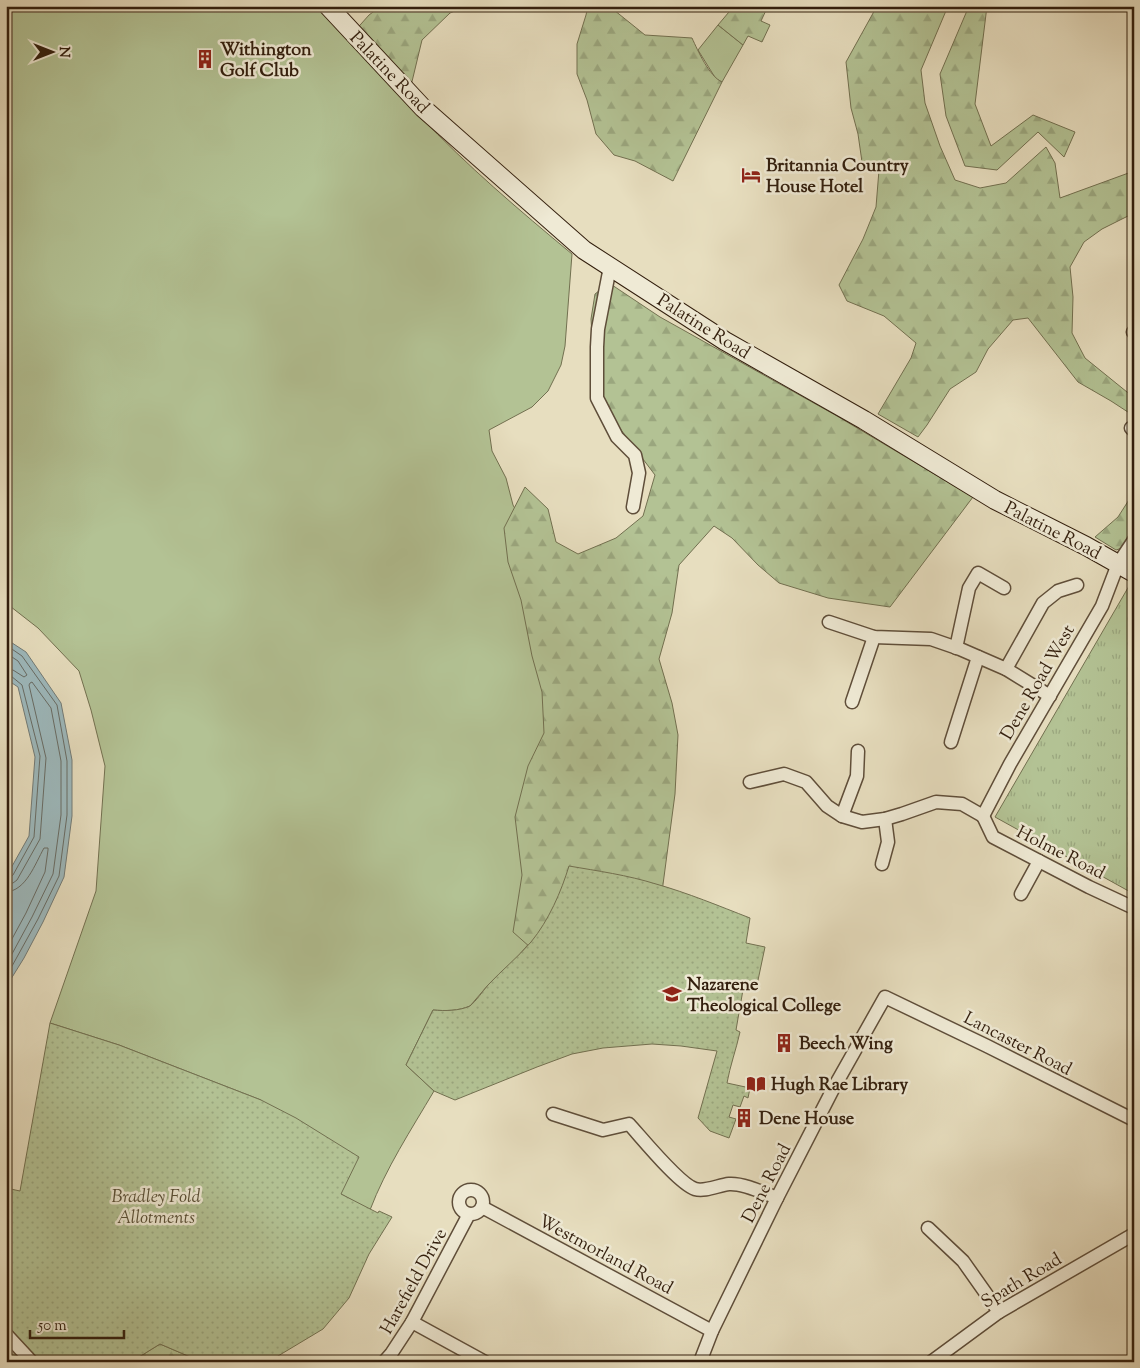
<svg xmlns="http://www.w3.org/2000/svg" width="1140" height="1368" viewBox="0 0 1140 1368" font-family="'Sorts Mill Goudy',serif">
	<defs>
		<pattern id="forest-firs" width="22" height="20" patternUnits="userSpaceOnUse" patternTransform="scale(1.25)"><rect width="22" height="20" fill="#b3c294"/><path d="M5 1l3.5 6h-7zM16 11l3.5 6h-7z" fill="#9aa67e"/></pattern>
		<pattern id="park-tufts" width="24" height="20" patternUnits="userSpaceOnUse" patternTransform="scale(1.25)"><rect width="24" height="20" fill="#b3c294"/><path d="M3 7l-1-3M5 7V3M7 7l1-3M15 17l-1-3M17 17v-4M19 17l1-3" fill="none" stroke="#9aa67e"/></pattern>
		<pattern id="garden-dots" width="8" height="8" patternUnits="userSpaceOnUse" patternTransform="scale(1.25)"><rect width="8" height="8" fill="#b3c294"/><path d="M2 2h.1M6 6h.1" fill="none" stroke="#9aa67e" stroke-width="1.8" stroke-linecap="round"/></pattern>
	</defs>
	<rect width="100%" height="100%" fill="#e7debf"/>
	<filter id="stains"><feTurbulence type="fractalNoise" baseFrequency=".004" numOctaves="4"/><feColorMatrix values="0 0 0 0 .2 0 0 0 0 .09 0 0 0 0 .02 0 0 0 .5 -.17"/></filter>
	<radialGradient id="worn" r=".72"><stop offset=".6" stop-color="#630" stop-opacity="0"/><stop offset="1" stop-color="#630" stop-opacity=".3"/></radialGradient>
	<g fill="#b3c294" stroke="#727050">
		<path d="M6,6H321C354,43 386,80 420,116C467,166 519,210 572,254L565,346L561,365L548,391L532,407L489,430L492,451L506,478L513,505L520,518L549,665L532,940L513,962L488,985L470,1006C459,1011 445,1011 433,1010L406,1065L434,1091C411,1130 386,1168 370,1210L341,1194L261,1100L119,1045L50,1023L96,891L105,766L91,710L79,671L38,628L6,603Z"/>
		<path d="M718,25L743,45L722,82L716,79L698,50Z"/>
	</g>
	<g fill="url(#forest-firs)" stroke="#727050">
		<path d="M381,6H467L450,13L422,40L409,94L353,33L369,15Z"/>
		<path d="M588,6H609L645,35L692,38C698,51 709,76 722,82L673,181L635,161L614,155L596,134L587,100L577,74V44L586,15Z"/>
		<path d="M734,6H768L761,21L770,25L762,42L748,36L743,45L718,25Z"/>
		<path d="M877,6H948L921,70L925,103L940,146L955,180L980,188L1006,183L1046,147L1055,163L1060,198L1134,171V213L1102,229L1084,242L1070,267L1073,297L1072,333L1085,358L1127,392L1134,396V416L1111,401L1078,382L1028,318L1013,320L988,349L976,372L950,389L927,425L918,437L878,414L911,358L916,343L884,316L847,301L839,285L863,239L876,207L879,170L862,162L858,134L851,108L846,62Z"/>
		<path d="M969,6H987L975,104L991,146L1033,115L1075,132L1064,157L1038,132L997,170L965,166L946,116L940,74Z"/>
		<path d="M609,283L660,317L837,416L973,497L890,607L828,598L779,583L758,565L732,538L714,526L679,565L672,613L659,659L672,703L678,735L675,794L662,892L548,963L513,932L522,875L515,817L528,766L544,733L542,692L532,656L521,600L508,562L504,528L525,487L548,509L556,542L578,554L616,538L643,516L655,475L603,406L594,368L591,319L595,294Z"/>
		<path d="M1134,492V531L1125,547L1116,550L1095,537L1118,517Z"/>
		<path d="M160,1344L202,1362H131Z"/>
	</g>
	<g fill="url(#park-tufts)" stroke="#727050">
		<path d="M1129,586L1134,589V894L995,817Z"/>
		<path d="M6,1347L22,1362H6Z"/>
	</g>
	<g fill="url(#garden-dots)" stroke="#727050">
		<path d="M569,866C598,871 627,875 656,884C688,893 719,906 750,918L746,943L765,947L757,985L744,984L736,1030L740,1032C736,1050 730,1066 727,1083L750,1088L748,1098L744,1096L740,1107L733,1105L729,1117L736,1119L729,1138L710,1131L698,1118L717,1051L681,1046L652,1044L603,1048L572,1054L537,1067L455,1100L434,1091L406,1065L433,1010C445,1011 459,1011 470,1006C477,1000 482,992 488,985C502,970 518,957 531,942C549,920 561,892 569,866Z"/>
		<path d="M50,1023L119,1045L261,1100L296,1118L359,1157L341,1194L378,1213L379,1211L392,1217L369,1254L349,1298L323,1329L268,1362H202L160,1344L131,1362H39L6,1327V1188L20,1191Z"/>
	</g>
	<path fill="#9db9bd" stroke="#727b77" d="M6,639L26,652L61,703L72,760V816L64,877L43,922L24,958L6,987V877L29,836L35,757L18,687L6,679Z"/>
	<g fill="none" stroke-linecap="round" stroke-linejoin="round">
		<g stroke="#686c65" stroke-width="1">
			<path d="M6,645L22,656L57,705L67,761V815L59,876L38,919L6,977"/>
			<path d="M6,653L18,661L27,675L24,677L13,670L6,669"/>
			<path d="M6,675L11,676L22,685L40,756L34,837L13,875L10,878H6"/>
			<path d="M6,884L13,883L17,880L40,839L46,758L29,685L30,683L32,682L51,708L61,761V815L53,874L32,917L6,965"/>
			<path d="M6,892C26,891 35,864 44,848H48V850L45,872L26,913L6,950"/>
		</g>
		<g stroke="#5f4e3a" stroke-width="15">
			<g id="street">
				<path d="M610,267L598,329L597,347V398L617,437L635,455L639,473L633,507"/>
				<path d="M1133,332L1134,333"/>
				<path d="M1131,428L1134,431"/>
				<path d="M829,622L874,637L931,639L960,649L1006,669L1050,696"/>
				<path d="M956,648L969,588L978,573L1004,588"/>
				<path d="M1006,669L1043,603L1058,591L1077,585"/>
				<path d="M852,702L874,637"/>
				<path d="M951,742L978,657"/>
				<path d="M750,782L784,774L806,782L827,806L842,816L862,822L885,819L902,814L936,802L962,804L983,816"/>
				<path d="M842,816L857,776L858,751"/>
				<path d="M983,816L1010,764L1102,606L1118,564L1134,540"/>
				<path d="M983,816L993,837L1089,887L1134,908"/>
				<path d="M882,864L888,842L885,819"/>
				<path d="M1021,894L1039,861"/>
				<path d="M553,1114L603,1130L629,1124C641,1137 679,1184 695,1189C705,1192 719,1185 729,1184C744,1183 764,1193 777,1198"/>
				<circle cx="471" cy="1202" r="12"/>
				<path d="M482,1207L712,1331"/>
				<path d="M928,1228L963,1261L999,1312"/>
				<path d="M412,1322L485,1362"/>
				<path d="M6,1334L32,1362"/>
				<path d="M384,1362L391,1354L412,1322L469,1214"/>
				<path d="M700,1362L712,1331L777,1198L832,1091L885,997L987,1046L1134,1120"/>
				<path d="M931,1362L999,1312L1134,1234"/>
			</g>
		</g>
		<g stroke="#321e0d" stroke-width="20">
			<path id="secondary" d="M328,6L423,108L584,250L725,341L864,420L995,500L1086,546L1134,573"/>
		</g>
		<use href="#street" stroke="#efead5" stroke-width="12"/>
		<use href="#secondary" stroke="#efead5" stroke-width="18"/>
	</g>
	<defs>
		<g id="building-bare" transform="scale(1.5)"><path d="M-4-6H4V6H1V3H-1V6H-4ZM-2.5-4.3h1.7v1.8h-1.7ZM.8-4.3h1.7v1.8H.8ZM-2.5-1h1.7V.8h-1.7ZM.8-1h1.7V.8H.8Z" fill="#8f2418" stroke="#efead5" stroke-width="2.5" paint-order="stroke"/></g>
		<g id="hotel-bare" transform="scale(1.5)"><path d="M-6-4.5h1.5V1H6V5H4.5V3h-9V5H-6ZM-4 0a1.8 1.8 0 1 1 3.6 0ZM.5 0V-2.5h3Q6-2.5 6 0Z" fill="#8f2418" stroke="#efead5" stroke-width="2.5" paint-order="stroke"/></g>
		<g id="university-bare" transform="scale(1.5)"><path d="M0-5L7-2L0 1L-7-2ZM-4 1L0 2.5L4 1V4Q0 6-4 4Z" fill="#8f2418" stroke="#efead5" stroke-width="2.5" paint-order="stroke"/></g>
		<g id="library-bare" transform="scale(1.5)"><path d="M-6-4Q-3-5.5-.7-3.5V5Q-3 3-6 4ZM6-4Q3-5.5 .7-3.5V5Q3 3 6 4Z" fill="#8f2418" stroke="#efead5" stroke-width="2.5" paint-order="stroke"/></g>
	</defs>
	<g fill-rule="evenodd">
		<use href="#building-bare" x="205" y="59"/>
		<use href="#hotel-bare" x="751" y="175"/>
		<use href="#university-bare" x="672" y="994"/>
		<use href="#building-bare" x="784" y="1043"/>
		<use href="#library-bare" x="756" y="1084"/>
		<use href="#building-bare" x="744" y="1118"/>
	</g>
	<g text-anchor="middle" stroke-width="5" stroke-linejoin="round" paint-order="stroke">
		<g font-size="18" font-weight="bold" fill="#321e0d" stroke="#efead5" text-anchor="start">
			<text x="220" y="55">Withington<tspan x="220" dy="21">Golf Club</tspan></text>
			<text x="766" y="171">Britannia Country<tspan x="766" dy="21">House Hotel</tspan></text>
			<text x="687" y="990">Nazarene<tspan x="687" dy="21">Theological College</tspan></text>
			<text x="799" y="1049">Beech Wing</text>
			<text x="771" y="1090">Hugh Rae Library</text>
			<text x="759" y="1124">Dene House</text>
		</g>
		<g font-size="18" fill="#321e0d" stroke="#efead5">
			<text transform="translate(390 72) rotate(46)" y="6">Palatine Road</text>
			<text transform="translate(704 326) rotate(32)" y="6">Palatine Road</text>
			<text transform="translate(1053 530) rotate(27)" y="6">Palatine Road</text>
			<text transform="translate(1037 682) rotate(-60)" y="6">Dene Road West</text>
			<text transform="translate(1061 852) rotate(27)" y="6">Holme Road</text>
			<text transform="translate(1018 1043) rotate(27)" y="6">Lancaster Road</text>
			<text transform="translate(766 1183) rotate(-63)" y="6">Dene Road</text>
			<text transform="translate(606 1254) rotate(28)" y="6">Westmorland Road</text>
			<text transform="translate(1021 1280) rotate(-31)" y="6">Spath Road</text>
			<text transform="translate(413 1281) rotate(-61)" y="6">Harefield Drive</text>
		</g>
		<g font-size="18" font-style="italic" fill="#594f36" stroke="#efead5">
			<text x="156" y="1202">Bradley Fold<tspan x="156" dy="21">Allotments</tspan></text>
		</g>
	</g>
	<rect width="1140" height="1368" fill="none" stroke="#e7debf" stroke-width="25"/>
	<rect x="8" y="8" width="1125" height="1353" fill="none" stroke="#321e0d" stroke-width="2.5"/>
	<rect x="12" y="12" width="1115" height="1343" fill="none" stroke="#321e0d"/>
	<g transform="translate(52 52) rotate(90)" stroke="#efead5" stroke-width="4" paint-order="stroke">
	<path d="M0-4L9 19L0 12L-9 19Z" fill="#321e0d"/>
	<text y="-8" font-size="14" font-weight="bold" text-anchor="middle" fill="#321e0d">N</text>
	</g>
	<path d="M30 1330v8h94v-8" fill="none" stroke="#321e0d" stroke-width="2.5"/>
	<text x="38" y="1330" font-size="15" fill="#321e0d" stroke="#efead5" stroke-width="4" paint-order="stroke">50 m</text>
	<rect width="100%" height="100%" filter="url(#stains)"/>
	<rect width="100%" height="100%" fill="url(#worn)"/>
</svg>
